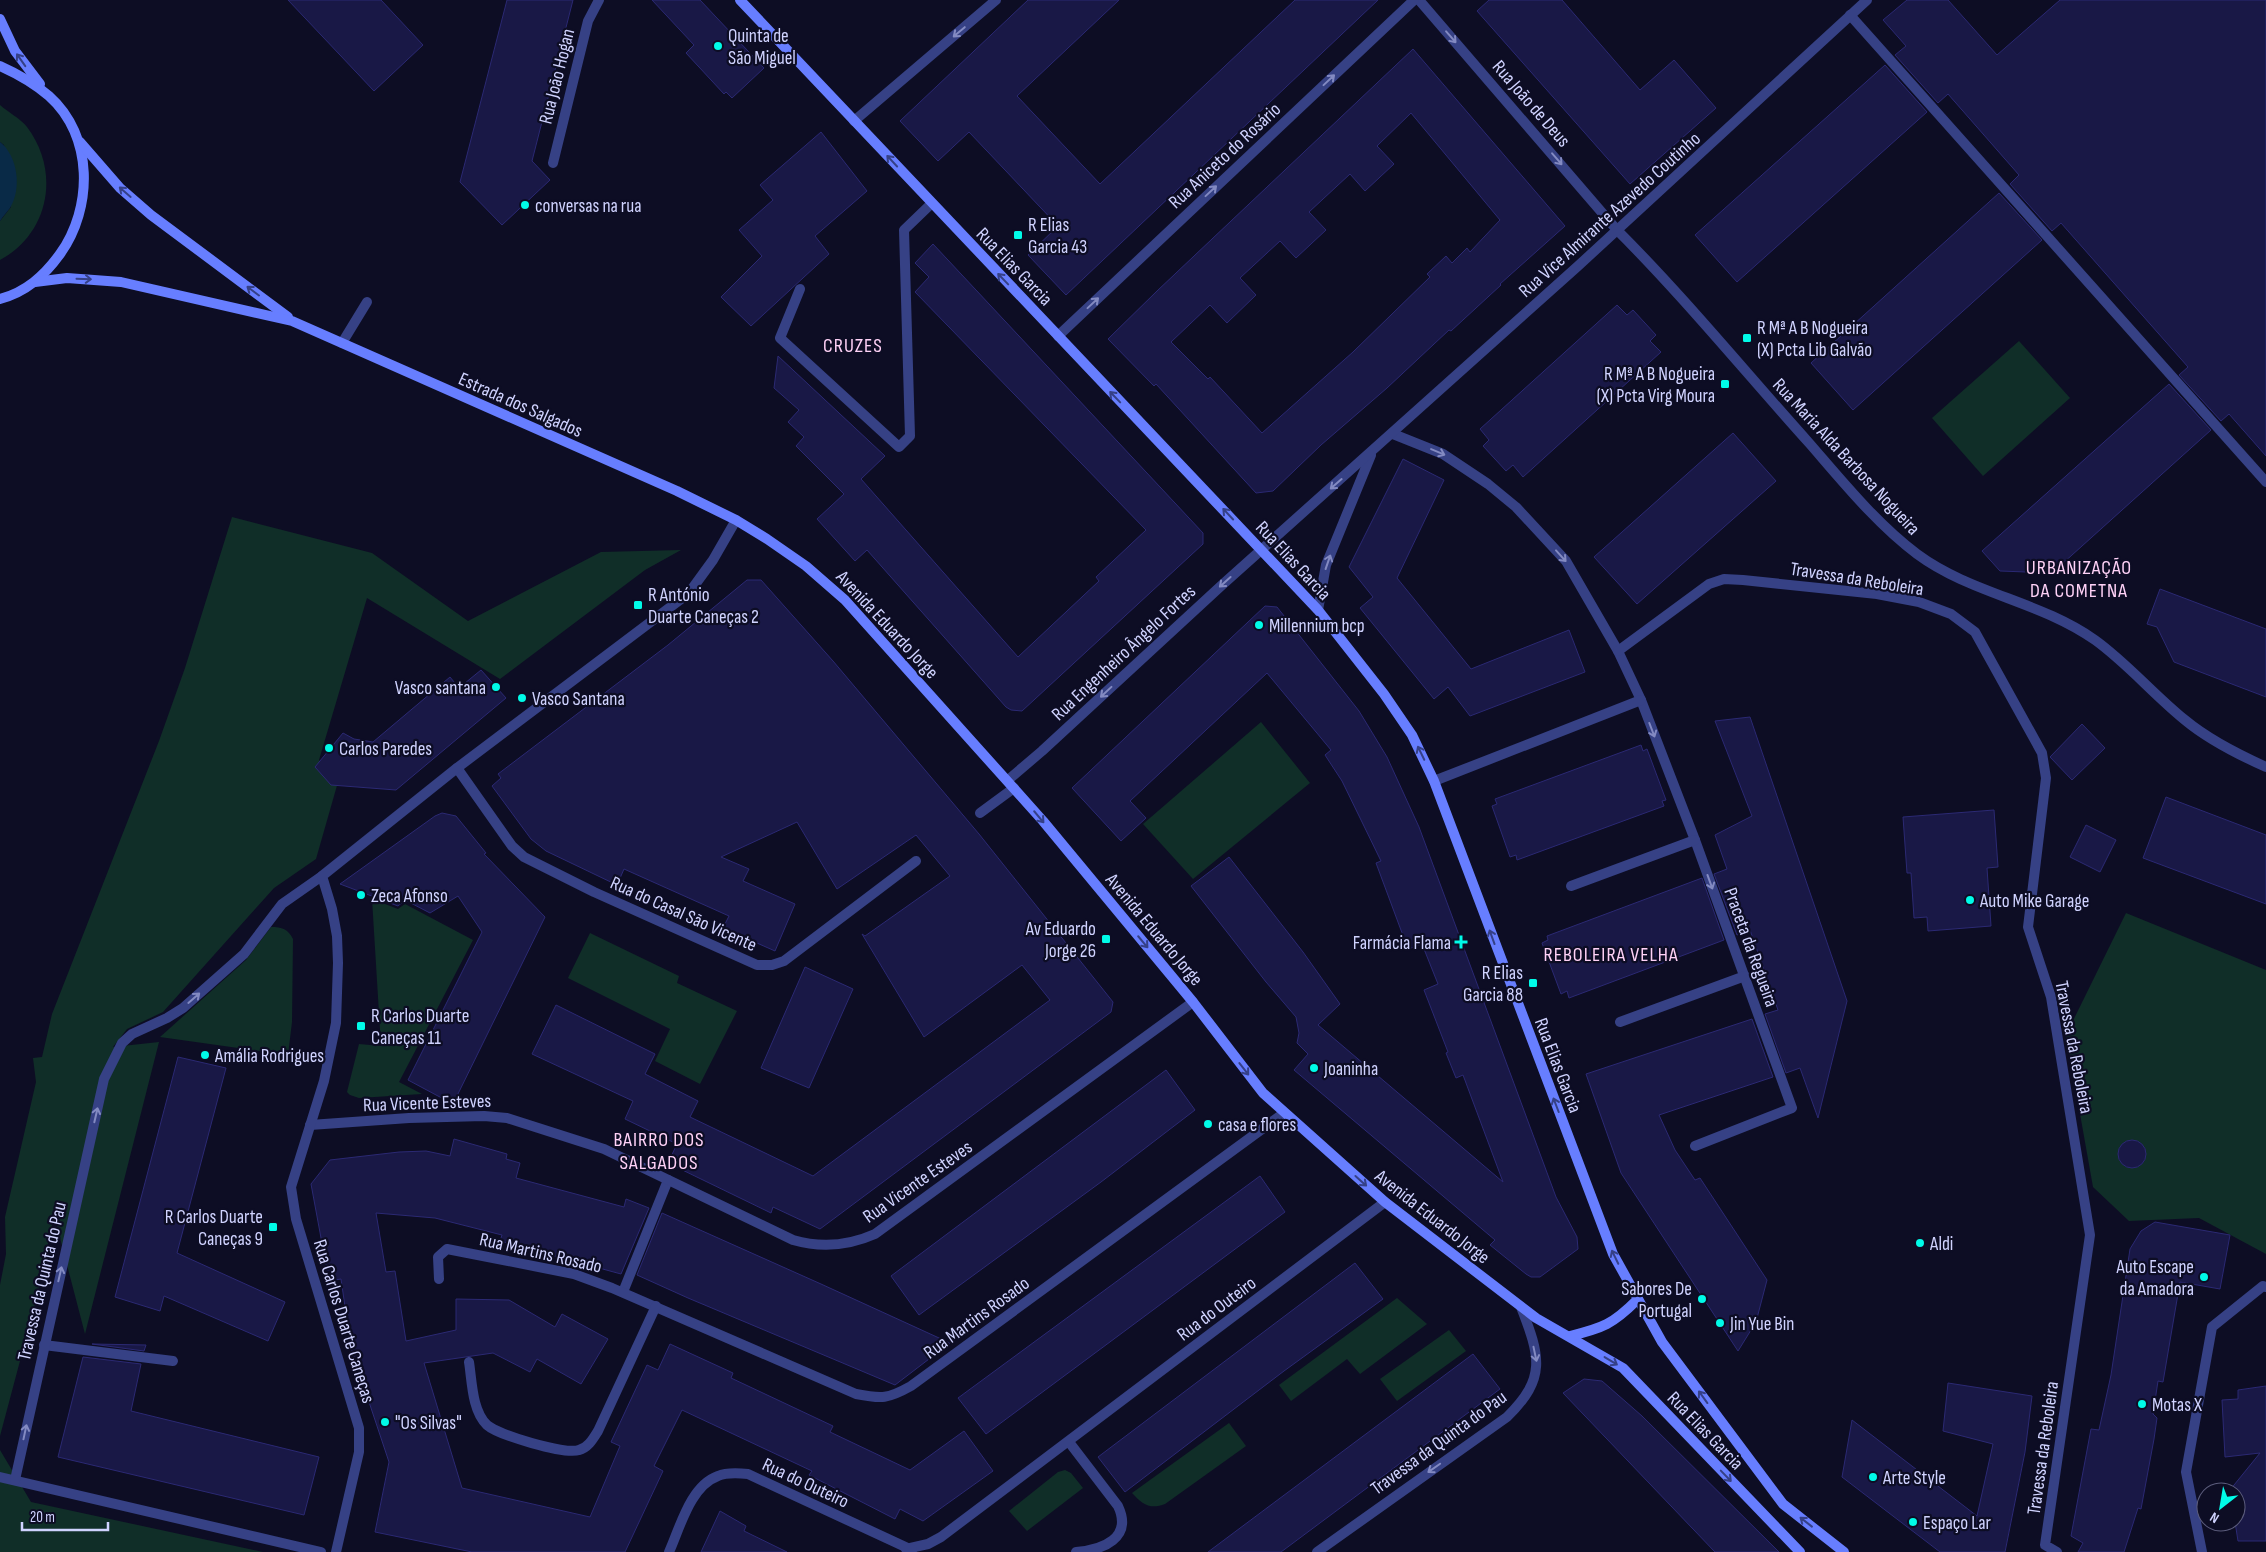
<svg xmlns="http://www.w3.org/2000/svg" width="2266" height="1552" viewBox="0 0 2266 1552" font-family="'Sofia Sans Condensed',sans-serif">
	<rect width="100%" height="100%" fill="#0d0d24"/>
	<g fill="#102e28">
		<path d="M0,105C8,112 21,119 27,127C61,172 49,234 0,260V221L11,207L4,145L0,142Z"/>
		<path d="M2019,341L2070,398L1983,476L1932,418Z"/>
		<path d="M232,517L372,553L468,621L601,552L681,550L645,570L500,679L367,598L319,760L338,782L316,859L274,888L163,1012L127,1029L113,1047L159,1042L85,1334L54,1215L37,1297L0,1436V1285L6,1254L5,1217L36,1082L33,1058L42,1057L52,1014L159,741L185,668Z"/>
		<path d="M1261,722L1310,783L1193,879L1143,824Z"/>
		<path d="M372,899L398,909L405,904L473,940L399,1082L422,1094L359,1098L350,1095L347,1092L359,1044L381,1046Z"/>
		<path d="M2126,913L2266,970V1254L2199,1218L2129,1221L2093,1187L2066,1035Z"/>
		<path d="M271,927C282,927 288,929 293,939L292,1022L288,1055L160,1037L246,960Z"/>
		<path d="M590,933L679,976L677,983L737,1011L700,1084L655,1061L670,1029L568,978Z"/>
		<path d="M1397,1298L1427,1324L1360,1374L1347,1359L1291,1401L1279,1385Z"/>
		<path d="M1449,1330L1466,1351L1397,1401L1380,1379Z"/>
		<path d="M1229,1423L1246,1446L1165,1504C1150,1510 1142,1504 1132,1493Z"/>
		<path d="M0,1450L31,1502L263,1552H0Z"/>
		<path d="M1065,1470L1071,1473L1083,1488L1027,1531L1009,1511L1058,1472Z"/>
	</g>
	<path fill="#092a47" d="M0,142C18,156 22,189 10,208C7,212 3,216 0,221Z"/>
	<g fill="#191846" stroke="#2b2973" fill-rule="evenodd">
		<path d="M288,0H381L423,45L374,91Z"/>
		<path d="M507,0H573L532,161L550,180L502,225L460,182Z"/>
		<path d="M652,0H700L764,68L732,98L726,92L724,94L686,53L694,45Z"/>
		<path d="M1028,0H1119L1017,96L1100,184L1295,0H1378L1066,295L1028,255L1058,226L969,132L938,161L900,121Z"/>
		<path d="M1489,0H1562L1640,90L1674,60L1716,108L1630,184L1477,11Z"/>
		<path d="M1907,0H1948L1997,55L2060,0H2266V456L2229,414L2221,421L2179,375L2188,367L2061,223L2052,231L2010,184L2019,175L1948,94L1938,103L1895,55L1906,46L1883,20Z"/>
		<path d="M1413,49L1565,226L1500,284L1501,285L1451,331L1449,330L1387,388L1321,445L1273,491L1256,493L1156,384L1154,386L1108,339L1157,291ZM1411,113L1500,220L1470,252L1467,248L1452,263L1446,256L1427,274L1430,277L1353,352L1262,433L1210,377L1208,379L1171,342L1210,305L1227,323L1256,295L1240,278L1280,241L1296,258L1326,230L1309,212L1350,174L1365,191L1394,164L1377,146Z"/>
		<path d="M1885,65L1927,112L1737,282L1695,235Z"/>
		<path d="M821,132L867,191L815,236L829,254L751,326L721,297L762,256L739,230L773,200L760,185Z"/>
		<path d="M1999,193L2042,240L1853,410L1811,363Z"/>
		<path d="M933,244L1203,533V544L1022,711L1011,710L1006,707L867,550L855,561L817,519L844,494L796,446L804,437L788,422L799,410L774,388L778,356L885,456L861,479L1018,657L1099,581L1096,577L1146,530L915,292L929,277L915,263Z"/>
		<path d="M1617,305L1627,315L1633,310L1656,335L1650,341L1661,352L1523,477L1513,465L1506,471L1483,446L1489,440L1480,429Z"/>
		<path d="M2169,384L2211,430L2052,573L2000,571L1982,551Z"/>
		<path d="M1733,433L1776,481L1637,604L1594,557Z"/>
		<path d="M1403,459L1444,480L1397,578L1471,669L1569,630L1585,672L1470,716L1448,687L1434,699L1360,608L1373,597L1349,567Z"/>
		<path d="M747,580H761L833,661L979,834L1113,1002L1111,1012L820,1229L773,1207L771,1213L668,1163L677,1144L625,1119L633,1101L532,1054L556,1005L655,1054L645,1074L698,1101L690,1117L813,1176L1050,1000L1022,965L924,1037L862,934L865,936L950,876L916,835L837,889L797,822L721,857L749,869L743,881L795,904L775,951L723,928L729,916L624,869L617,885L546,851L531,839L492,786L501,778L498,774L668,645Z"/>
		<path d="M2160,589L2266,629V697L2174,662L2157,627L2147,624Z"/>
		<path d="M1265,606L1277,607L1359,711L1387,757L1419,827L1556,1197L1577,1237L1578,1249L1540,1277H1531L1526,1274L1490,1245L1495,1240L1294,1070L1308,1054L1297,1043L1299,1033L1296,1017L1266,982L1191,886L1229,857L1303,952L1340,1004L1318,1025L1503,1182L1463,1075L1456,1078L1446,1053L1448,1052L1424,990L1438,984L1422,944L1408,949L1376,863L1381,861L1342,781L1325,755L1331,750L1267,673L1130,801L1146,818L1121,841L1072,788Z"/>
		<path d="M481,670L506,698L396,790L331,785L315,767L343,733L354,739L373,742L450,677L459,688Z"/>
		<path d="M1750,717L1847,1001L1818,1118L1800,1068L1786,1073L1765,1014L1778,1010L1750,930L1737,935L1714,874L1727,869L1715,835L1752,816L1715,721Z"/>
		<path d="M2082,724L2105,748L2072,780L2050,757Z"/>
		<path d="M1641,745L1643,751L1647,749L1666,800L1662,801L1664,806L1517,860L1516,855L1510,857L1492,806L1497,804L1495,799Z"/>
		<path d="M2166,797L2266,835V904L2143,858Z"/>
		<path d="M1994,810L1998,867L1987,868L1991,926L1928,931L1927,917L1914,918L1911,873H1907L1903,817Z"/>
		<path d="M442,813L456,816L486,853L484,854L545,917L453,1104L408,1080L482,932L458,896L430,913L405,900L398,906L340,884L435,816Z"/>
		<path d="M2086,825L2116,840L2100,872L2070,857Z"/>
		<path d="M1702,878L1724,940L1569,998L1567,991L1561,994L1542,943L1548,940L1547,936Z"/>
		<path d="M805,967L853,989L809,1088L761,1068Z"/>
		<path d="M1752,1019L1773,1077L1659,1115L1675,1150L1695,1180L1700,1178L1767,1280L1756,1322L1738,1351L1621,1173L1586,1074Z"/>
		<path d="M178,1057L226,1068L177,1253L285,1302L268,1341L164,1296L160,1311L115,1297Z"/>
		<path d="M1166,1070L1195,1110L1101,1182L919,1315L891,1276Z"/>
		<path d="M454,1139L507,1154L506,1159L520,1163L516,1178L624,1207L626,1199L649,1208L621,1274L500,1241L502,1235L435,1218L376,1213L386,1272L395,1271L406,1341L456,1330V1299L509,1300L555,1327L562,1314L608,1339L581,1384L537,1359L530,1372L493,1353L424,1363L462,1488L590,1517L620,1446L611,1442L647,1365L658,1370L670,1344L733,1373L731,1378L833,1426L830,1432L910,1470L964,1431L993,1471L923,1521L900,1509L895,1519L809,1475L812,1471L682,1410L654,1466L663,1471L625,1552H472L375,1532L389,1462L351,1348L341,1279L329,1281L311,1184L330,1160L399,1152L426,1151L450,1156Z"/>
		<circle cx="2132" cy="1154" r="14"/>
		<path d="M1260,1176L1285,1212L986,1434L958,1398Z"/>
		<path d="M662,1213L821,1284L950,1343L895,1385L688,1298L637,1275Z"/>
		<path d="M2155,1222L2230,1235L2220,1289L2180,1282L2163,1382L2158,1381L2153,1414L2157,1418L2154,1439L2141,1509L2138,1508L2124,1552H2078L2083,1543L2071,1536L2091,1429L2099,1430L2111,1375L2130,1249L2141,1231Z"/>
		<path d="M1355,1263L1383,1299L1284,1371L1125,1492L1098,1457Z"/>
		<path d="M92,1344L146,1345L144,1351Z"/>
		<path d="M1473,1354L1500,1389L1281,1552H1208Z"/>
		<path d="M83,1357L141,1364L131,1411L319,1457L304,1515L58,1457Z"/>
		<path d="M1584,1379L1602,1381L1642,1416L1779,1552H1715L1563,1393Z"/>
		<path d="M1948,1383L2032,1396L2025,1452L2005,1552H1940L1842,1477L1852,1420L1977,1516L1993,1444L1943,1431Z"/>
		<path d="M2266,1386V1541H2238L2235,1522L2236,1492L2230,1490L2260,1453L2225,1457L2222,1400L2238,1399V1390Z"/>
		<path d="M720,1511L746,1526L744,1531L787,1552H701Z"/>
	</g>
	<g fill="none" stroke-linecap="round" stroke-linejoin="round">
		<g stroke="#364185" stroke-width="10">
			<path d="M342,343L367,302"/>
			<path d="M980,813L1014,788"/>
			<path d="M623,1292L668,1180"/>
			<path d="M44,1345L173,1361"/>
		</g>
		<g stroke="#364185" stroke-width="10">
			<path d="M1419,0L1617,230C1685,298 1746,373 1810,444C1843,482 1877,524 1917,554C1971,594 2040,601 2095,640C2127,663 2154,695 2185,720C2209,740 2237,754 2266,767"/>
			<path d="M1850,15L2266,482"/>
			<path d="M854,121L996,0"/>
			<path d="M553,163L588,21L599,0"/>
			<path d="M800,289L780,338L899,447L910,436L904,230L931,204"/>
			<path d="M1058,336L1414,0"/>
			<path d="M1393,434L1443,454L1488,484L1516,507L1566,561L1618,651L1641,700L1695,840L1792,1108L1695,1146"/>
			<path d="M1318,610L1326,565L1371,455"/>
			<path d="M1618,651L1709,584L1724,579L1743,580L1877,594L1919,602L1951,614L1975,632L2042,753L2046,778L2028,927L2051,997L2090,1235L2045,1545L2057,1552"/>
			<path d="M457,768L512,846L524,857L594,892L757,965H772L784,961L916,861"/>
			<path d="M1008,780L1042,751L1222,585L1578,266L1867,0"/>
			<path d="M1434,781L1641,700"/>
			<path d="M1571,886L1695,840"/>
			<path d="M1620,1022L1745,976"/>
			<path d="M310,1125L409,1118L484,1116L507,1118L604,1149L793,1240C821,1248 848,1246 875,1234L1193,1002"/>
			<path d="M439,1279L438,1257L447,1249L574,1274L612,1288L856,1394C882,1399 888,1399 911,1386L1284,1113"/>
			<path d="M469,1362C472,1381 472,1411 487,1425C498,1435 565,1455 579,1450C588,1448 593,1439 598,1431L656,1306"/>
			<path d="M1069,1442L1118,1506C1133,1538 1103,1550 1076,1552"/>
			<path d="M0,1477L321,1552"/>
			<path d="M15,1480L104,1079L122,1043L132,1034L167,1018L183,1008L244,954L282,904L322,876"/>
			<path d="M906,1549L928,1544L941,1537L1385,1202"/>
			<path d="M336,1552L359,1452V1428L296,1219L291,1187L324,1081L336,1023L338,963L337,936L332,909L322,876L457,768L689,593L713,560L736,520"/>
			<path d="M669,1552C680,1528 690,1486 718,1476C727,1472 739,1473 748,1474L912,1550"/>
			<path d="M1317,1552L1507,1417C1547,1378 1540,1356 1521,1307"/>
			<path d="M2202,1552L2186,1472L2212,1327L2263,1286L2266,1287"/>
		</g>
		<g stroke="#677eff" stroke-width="10">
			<path d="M740,0L1318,610L1384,694L1412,735L1434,781L1613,1254L1662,1342L1783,1504L1844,1552"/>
			<path d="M0,19L15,51L40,84"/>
			<path d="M0,66C18,74 34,83 49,96C94,136 93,208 60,254C44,276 26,292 0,299"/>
			<path d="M80,142L120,188L151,215L288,317"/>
			<path d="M35,282L67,278L121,282L292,321L677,491L736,520L767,539L806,566L845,600L1043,821L1193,1002L1263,1093L1385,1202L1536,1318L1623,1368L1800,1552"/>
			<path d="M1570,1336C1603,1328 1613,1324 1637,1300"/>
		</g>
	</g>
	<defs><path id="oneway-shaft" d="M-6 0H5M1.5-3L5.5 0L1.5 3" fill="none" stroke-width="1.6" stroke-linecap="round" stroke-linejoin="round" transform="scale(1.25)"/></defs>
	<g stroke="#838ac2">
		<use href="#oneway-shaft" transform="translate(959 32) rotate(140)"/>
		<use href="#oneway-shaft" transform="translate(1451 37) rotate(49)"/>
		<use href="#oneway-shaft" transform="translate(1329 80) rotate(-43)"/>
		<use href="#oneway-shaft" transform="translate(1557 159) rotate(49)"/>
		<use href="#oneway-shaft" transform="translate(1211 191) rotate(-43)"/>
		<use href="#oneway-shaft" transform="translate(1093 303) rotate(-43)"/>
		<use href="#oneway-shaft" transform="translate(1438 452) rotate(23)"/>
		<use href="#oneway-shaft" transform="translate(1336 484) rotate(139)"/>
		<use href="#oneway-shaft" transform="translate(1561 556) rotate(48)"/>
		<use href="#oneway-shaft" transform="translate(1328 562) rotate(-71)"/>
		<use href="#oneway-shaft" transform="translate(1225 582) rotate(138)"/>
		<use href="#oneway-shaft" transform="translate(1106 692) rotate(137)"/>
		<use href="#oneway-shaft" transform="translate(1652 730) rotate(69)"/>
		<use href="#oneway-shaft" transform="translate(1710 882) rotate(70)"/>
		<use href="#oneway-shaft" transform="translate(194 998) rotate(-41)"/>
		<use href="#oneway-shaft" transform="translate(96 1115) rotate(-77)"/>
		<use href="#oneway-shaft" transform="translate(60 1274) rotate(-77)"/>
		<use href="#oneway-shaft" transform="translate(1535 1354) rotate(78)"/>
		<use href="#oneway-shaft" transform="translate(25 1432) rotate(-78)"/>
		<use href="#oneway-shaft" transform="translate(1434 1468) rotate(145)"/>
	</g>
	<g stroke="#354087">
		<use href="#oneway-shaft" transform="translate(21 60) rotate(-125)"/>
		<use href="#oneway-shaft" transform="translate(892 161) rotate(-133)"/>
		<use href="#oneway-shaft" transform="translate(125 192) rotate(-139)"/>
		<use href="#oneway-shaft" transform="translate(84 279) rotate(2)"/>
		<use href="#oneway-shaft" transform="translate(1003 279) rotate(-134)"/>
		<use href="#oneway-shaft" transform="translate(253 291) rotate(-143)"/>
		<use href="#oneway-shaft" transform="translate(1115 397) rotate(-134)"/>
		<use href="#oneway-shaft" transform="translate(1228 514) rotate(-133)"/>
		<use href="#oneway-shaft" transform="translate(1421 753) rotate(-116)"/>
		<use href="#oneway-shaft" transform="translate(1039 817) rotate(50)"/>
		<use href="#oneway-shaft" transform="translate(1492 937) rotate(-110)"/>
		<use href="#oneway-shaft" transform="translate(1143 942) rotate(50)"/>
		<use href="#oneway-shaft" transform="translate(1244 1069) rotate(52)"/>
		<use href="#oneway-shaft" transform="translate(1556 1105) rotate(-111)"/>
		<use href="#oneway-shaft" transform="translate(1361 1181) rotate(42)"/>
		<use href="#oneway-shaft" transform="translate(1615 1257) rotate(-116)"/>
		<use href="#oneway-shaft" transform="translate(1611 1361) rotate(31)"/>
		<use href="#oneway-shaft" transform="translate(1703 1397) rotate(-126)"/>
		<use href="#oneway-shaft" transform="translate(1726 1476) rotate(46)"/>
		<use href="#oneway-shaft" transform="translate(1806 1522) rotate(-142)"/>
	</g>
	<g fill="#00fbe8" stroke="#0d0d24" stroke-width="2">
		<circle cx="718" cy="46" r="5"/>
		<circle cx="525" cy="205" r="5"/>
		<rect x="1013" y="230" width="10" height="10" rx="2.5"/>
		<rect x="1742" y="333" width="10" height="10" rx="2.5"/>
		<rect x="1720" y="379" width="10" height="10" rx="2.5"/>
		<rect x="633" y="600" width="10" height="10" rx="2.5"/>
		<circle cx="1259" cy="625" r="5"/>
		<circle cx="496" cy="687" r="5"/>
		<circle cx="522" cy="698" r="5"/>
		<circle cx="329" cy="748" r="5"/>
		<circle cx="361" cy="895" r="5"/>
		<circle cx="1970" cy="900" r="5"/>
		<rect x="1101" y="934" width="10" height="10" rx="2.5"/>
		<path d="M1458.5 934.5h5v5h5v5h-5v5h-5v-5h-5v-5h5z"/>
		<rect x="1528" y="978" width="10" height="10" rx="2.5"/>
		<rect x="356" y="1021" width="10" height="10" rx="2.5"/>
		<circle cx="205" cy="1055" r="5"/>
		<circle cx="1314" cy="1068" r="5"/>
		<circle cx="1208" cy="1124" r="5"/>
		<rect x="268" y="1222" width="10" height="10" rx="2.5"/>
		<circle cx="1920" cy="1243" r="5"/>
		<circle cx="2204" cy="1277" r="5"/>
		<circle cx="1702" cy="1299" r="5"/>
		<circle cx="1720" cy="1323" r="5"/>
		<circle cx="2142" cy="1404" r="5"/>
		<circle cx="385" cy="1422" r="5"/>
		<circle cx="1873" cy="1477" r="5"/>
		<circle cx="1913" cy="1522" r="5"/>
	</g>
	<g text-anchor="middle" stroke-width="4.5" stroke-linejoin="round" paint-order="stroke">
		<g font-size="19" fill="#d0d3ff" stroke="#0d0d24" text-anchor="start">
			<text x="728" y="42">Quinta de<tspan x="728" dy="22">São Miguel</tspan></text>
			<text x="535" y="212">conversas na rua</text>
			<text x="1028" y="231">R Elias<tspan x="1028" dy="22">Garcia 43</tspan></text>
			<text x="1757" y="334">R Mª A B Nogueira<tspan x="1757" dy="22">(X) Pcta Lib Galvão</tspan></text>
			<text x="1715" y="380" text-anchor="end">R Mª A B Nogueira<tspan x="1715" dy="22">(X) Pcta Virg Moura</tspan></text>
			<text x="648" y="601">R António<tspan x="648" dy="22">Duarte Caneças 2</tspan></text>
			<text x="1269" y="632">Millennium bcp</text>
			<text x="486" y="694" text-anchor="end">Vasco santana</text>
			<text x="532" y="705">Vasco Santana</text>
			<text x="339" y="755">Carlos Paredes</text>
			<text x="371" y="902">Zeca Afonso</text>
			<text x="1980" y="907">Auto Mike Garage</text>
			<text x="1096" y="935" text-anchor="end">Av Eduardo<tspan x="1096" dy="22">Jorge 26</tspan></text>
			<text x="1451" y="949" text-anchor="end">Farmácia Flama</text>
			<text x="1523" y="979" text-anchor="end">R Elias<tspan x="1523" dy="22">Garcia 88</tspan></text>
			<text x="371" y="1022">R Carlos Duarte<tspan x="371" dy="22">Caneças 11</tspan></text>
			<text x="215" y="1062">Amália Rodrigues</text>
			<text x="1324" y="1075">Joaninha</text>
			<text x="1218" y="1131">casa e flores</text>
			<text x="263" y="1223" text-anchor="end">R Carlos Duarte<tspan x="263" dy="22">Caneças 9</tspan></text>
			<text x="1930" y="1250">Aldi</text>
			<text x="2194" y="1273" text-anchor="end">Auto Escape<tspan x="2194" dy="22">da Amadora</tspan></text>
			<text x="1692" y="1295" text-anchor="end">Sabores De<tspan x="1692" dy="22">Portugal</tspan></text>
			<text x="1730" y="1330">Jin Yue Bin</text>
			<text x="2152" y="1411">Motas X</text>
			<text x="395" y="1429">"Os Silvas"</text>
			<text x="1883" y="1484">Arte Style</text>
			<text x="1923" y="1529">Espaço Lar</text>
		</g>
		<g font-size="19" fill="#d0d3ff" stroke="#0d0d24">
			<text transform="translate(556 76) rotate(-76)" y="7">Rua João Hogan</text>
			<text transform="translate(1532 103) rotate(49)" y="7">Rua João de Deus</text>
			<text transform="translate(1224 155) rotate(-43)" y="7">Rua Aniceto do Rosário</text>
			<text transform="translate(1609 214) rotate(-42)" y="7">Rua Vice Almirante Azevedo Coutinho</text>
			<text transform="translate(1015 266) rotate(46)" y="7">Rua Elias Garcia</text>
			<text transform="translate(521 404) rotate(24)" y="7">Estrada dos Salgados</text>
			<text transform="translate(1847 456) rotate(47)" y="7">Rua Maria Alda Barbosa Nogueira</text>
			<text transform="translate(1294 560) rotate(47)" y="7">Rua Elias Garcia</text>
			<text transform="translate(1857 578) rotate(9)" y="7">Travessa da Reboleira</text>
			<text transform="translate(888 624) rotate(47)" y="7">Avenida Eduardo Jorge</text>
			<text transform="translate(1123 652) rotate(-43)" y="7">Rua Engenheiro Ângelo Fortes</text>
			<text transform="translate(684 913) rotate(24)" y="7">Rua do Casal São Vicente</text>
			<text transform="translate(1155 929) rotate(50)" y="7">Avenida Eduardo Jorge</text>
			<text transform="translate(1752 947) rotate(70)" y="7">Praceta da Regueira</text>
			<text transform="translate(2075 1047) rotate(79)" y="7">Travessa da Reboleira</text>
			<text transform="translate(1559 1065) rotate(69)" y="7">Rua Elias Garcia</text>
			<text transform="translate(427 1102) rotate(-2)" y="7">Rua Vicente Esteves</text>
			<text transform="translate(917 1181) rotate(-35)" y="7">Rua Vicente Esteves</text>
			<text transform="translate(1433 1216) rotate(38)" y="7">Avenida Eduardo Jorge</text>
			<text transform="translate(541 1252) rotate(13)" y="7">Rua Martins Rosado</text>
			<text transform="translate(41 1281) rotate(-77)" y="7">Travessa da Quinta do Pau</text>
			<text transform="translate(1216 1308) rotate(-37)" y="7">Rua do Outeiro</text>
			<text transform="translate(976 1317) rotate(-36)" y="7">Rua Martins Rosado</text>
			<text transform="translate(345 1321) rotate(73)" y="7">Rua Carlos Duarte Caneças</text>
			<text transform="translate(1706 1430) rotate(46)" y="7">Rua Elias Garcia</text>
			<text transform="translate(1438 1442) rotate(-36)" y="7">Travessa da Quinta do Pau</text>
			<text transform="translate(2042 1448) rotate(-82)" y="7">Travessa da Reboleira</text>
			<text transform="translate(806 1482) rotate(25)" y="7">Rua do Outeiro</text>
		</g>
		<g font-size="20" letter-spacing="1" fill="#ffd2f7" stroke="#0d0d24">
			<text x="853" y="352">CRUZES</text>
			<text x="2079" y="574">URBANIZAÇÃO<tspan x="2079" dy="23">DA COMETNA</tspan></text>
			<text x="1611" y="961">REBOLEIRA VELHA</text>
			<text x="659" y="1146">BAIRRO DOS<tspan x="659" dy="23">SALGADOS</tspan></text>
		</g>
	</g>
	<g transform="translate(2221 1507) rotate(211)"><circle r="24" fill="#0d0d24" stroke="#5b5c7c"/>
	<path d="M0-4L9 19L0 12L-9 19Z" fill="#00fbe8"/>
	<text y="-8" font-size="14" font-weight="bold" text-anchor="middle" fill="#d0d3ff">N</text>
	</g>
	<path d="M22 1522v8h86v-8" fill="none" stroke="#d0d3ff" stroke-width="2.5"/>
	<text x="30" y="1522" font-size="15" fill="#d0d3ff" stroke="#0d0d24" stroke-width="4" paint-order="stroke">20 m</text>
</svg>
